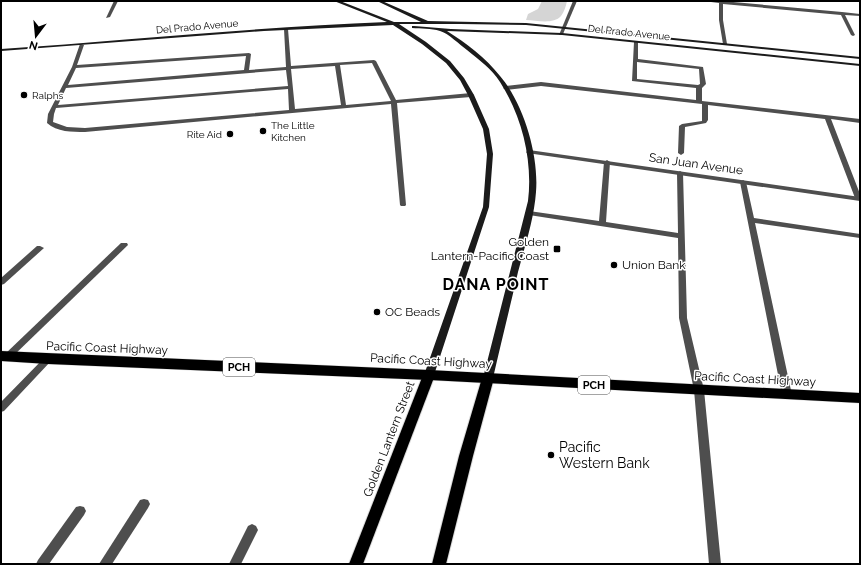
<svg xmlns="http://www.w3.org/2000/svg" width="861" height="565" viewBox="0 0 861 565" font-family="Raleway,sans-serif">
	<rect width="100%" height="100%" fill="#fff"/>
	<path fill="#d5d5d5" d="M542,1H567C566,6 564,12 561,16C553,25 536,20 526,20L528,14L538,9Z"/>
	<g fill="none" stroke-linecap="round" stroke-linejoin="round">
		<g stroke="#dbdbdb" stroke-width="2">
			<g id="primary">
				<path d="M429,370L433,372L435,375L363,564H349L423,375L425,372Z"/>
				<path d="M488,373L492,375L494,378L473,456L446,564H432L459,456L482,378L484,375Z"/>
			</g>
		</g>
		<g stroke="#dbdbdb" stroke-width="1">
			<path id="trunk" d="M1,351L429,370L860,393V403L429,380L48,364L1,361Z"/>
		</g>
		<g fill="#4e4e4e" fill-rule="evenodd">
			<path d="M703,1H722L842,12L860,14V16L845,15L855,35L853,36L851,35L841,15L723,4V20L727,44L725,45L723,44L719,20V3Z"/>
			<path d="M286,28L288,29L291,66L374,60L376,61L396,100L471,93L474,95L471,97L397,103L406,205L405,206H401L400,205L391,104L85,132C72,132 57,132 47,123L48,114L72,67L80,44L84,45L77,65L249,53L251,54L249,70L286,67L284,29ZM246,56L244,70L68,85L76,68ZM372,63L391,101L346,105L340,65ZM335,66L341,105L295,109L291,69ZM286,70L288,86L58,105L66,88ZM288,89L289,110L85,128L67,127L53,122L54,114L56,108Z"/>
			<path d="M636,41L638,42V59L703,67L706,84L702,88V101L860,119V123L831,119L860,194V200L856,199L855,198L825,119L708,105V120L706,123L685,127L684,153L681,155L678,153L679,126L682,124L702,121V104L541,86L506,90L503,88L506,86L541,82L696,100V88L632,81L634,42ZM637,62L699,69L700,84L698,85L637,79Z"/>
			<path d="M607,160L610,162L606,222L678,233L677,173L680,171L683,173L687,318L704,390L721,564H709L694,390L679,318L678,238L529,215L525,213L529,211L599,221L604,162Z"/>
			<path d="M743,180L746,182L754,218L860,234V238L755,223L792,395L790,398L787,399L784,398L782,395L740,182Z"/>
			<path d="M121,243H127L128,245L10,359L7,360L4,359L2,357L4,355Z"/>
			<path d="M37,246H40L44,248L4,284L1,285V278Z"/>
			<path d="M144,499L148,500L150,504L148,508L112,564H99L140,500Z"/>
			<path d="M80,506L84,507L86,511L84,515L49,564H36L38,560L76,507Z"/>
			<path d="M252,524L256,526L258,530L241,564H229L248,526Z"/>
		</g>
		<g fill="#4e4e4e" fill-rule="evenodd">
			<path d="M114,1H118L110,17L106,18Z"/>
			<path d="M573,1H577L563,34L559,35Z"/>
			<path d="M48,356L51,357L53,359L51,361L4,411L1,412V402L45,357Z"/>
		</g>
		<path fill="#4e4e4e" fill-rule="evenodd" d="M529,150L860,197V201L527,153L526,152Z"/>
		<g fill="#1b1b1b" fill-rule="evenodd">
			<path d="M334,1H340L394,22H421L377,1H382L428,21L526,23L860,57V59L526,25L460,24H399L426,42L450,61L464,78L474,95L489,129L493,154L489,207L434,375L432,378L429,379L426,378L424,375L483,207L487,154L483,129L468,95L460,80L446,63L422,44L393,25L264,31L1,51V49C130,40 258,27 387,22Z"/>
			<path d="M414,26L451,29L562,33L860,64V66L562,35L447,31C466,43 486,58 500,76C524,104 539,156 536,192C534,219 525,246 518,272C510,307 501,343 493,378L491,381L488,382L485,381L483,378L528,201C533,161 522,116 500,82C492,69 478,59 467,50C460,45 448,33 440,31C431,28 421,29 412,28V26Z"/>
		</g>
		<use href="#primary" fill="#000" fill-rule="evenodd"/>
		<use href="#trunk" fill="#000" fill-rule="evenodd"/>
	</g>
	<g fill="#000" stroke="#fff" stroke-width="1.5">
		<circle cx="24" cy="95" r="4"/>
		<circle cx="263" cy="131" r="4"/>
		<circle cx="230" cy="134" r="4"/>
		<rect x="553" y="245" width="8" height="8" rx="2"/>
		<circle cx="614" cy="265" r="4"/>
		<circle cx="377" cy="312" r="4"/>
		<circle cx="551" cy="455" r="4"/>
	</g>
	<g text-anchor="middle" stroke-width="3" stroke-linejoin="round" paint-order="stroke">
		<g font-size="10" fill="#000" stroke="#fff">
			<text transform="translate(197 26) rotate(-5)" y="4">Del Prado Avenue</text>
			<text transform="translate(629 32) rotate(6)" y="4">Del Prado Avenue</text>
		</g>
		<g font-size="10" fill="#000" stroke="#fff" text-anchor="start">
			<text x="32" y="99">Ralphs</text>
			<text x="271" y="129">The Little<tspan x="271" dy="12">Kitchen</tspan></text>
			<text x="222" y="138" text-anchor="end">Rite Aid</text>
		</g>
		<g fill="#fff" stroke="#4c4c4c" stroke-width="1">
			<rect x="223" y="358" width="32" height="18" rx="3"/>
			<rect x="578" y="376" width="32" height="18" rx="3"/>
		</g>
		<g font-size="11" font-weight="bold" fill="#000">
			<text x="239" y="371">PCH</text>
			<text x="594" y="389">PCH</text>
		</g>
		<g font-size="12" fill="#000" stroke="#fff">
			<text transform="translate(696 164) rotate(8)" y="4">San Juan Avenue</text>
			<text transform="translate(107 348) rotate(2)" y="4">Pacific Coast Highway</text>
			<text transform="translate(431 361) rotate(3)" y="4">Pacific Coast Highway</text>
			<text transform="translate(755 379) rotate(3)" y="4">Pacific Coast Highway</text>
			<text transform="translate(389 439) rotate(-69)" y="4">Golden Lantern Street</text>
		</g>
		<g font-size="12" fill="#000" stroke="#fff" text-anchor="start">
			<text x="549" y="246" text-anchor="end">Golden<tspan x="549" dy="14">Lantern-Pacific Coast</tspan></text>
			<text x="622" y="269">Union Bank</text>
			<text x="385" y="316">OC Beads</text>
		</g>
		<g font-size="14" fill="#000" stroke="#fff" text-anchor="start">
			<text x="559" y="452">Pacific<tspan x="559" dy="16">Western Bank</tspan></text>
		</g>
		<g font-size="16" font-weight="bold" letter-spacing="1" fill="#000" stroke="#fff">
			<text x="496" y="290">DANA POINT</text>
		</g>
	</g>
	<rect width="861" height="565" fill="none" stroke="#000000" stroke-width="4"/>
	<g transform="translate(36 36) rotate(196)" stroke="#ffffff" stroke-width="3" paint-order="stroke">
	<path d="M0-3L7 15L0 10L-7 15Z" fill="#000000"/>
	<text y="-6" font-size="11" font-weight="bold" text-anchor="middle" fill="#000000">N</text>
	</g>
</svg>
